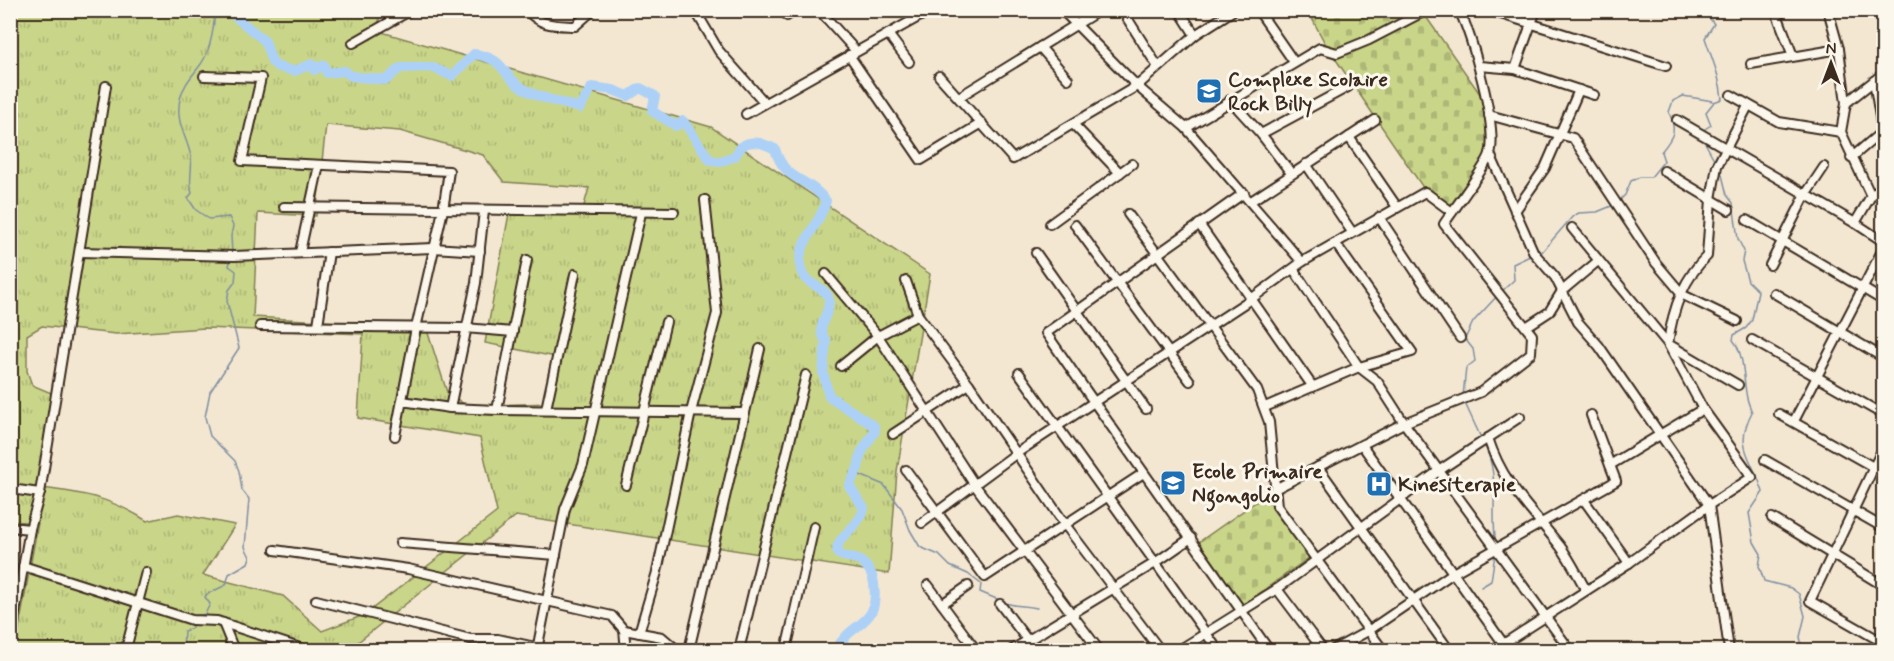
<svg xmlns="http://www.w3.org/2000/svg" width="1894" height="661" viewBox="0 0 1894 661" font-family="Mynerve,sans-serif">
	<defs>
		<pattern id="grass-tufts" width="24" height="20" patternUnits="userSpaceOnUse" patternTransform="scale(1.5)"><rect width="24" height="20" fill="#c9d589"/><path d="M3 7l-1-3M5 7V3M7 7l1-3M15 17l-1-3M17 17v-4M19 17l1-3" fill="none" stroke="#aeb776"/></pattern>
		<pattern id="cemetery-stones" width="16" height="16" patternUnits="userSpaceOnUse" patternTransform="scale(1.5)"><rect width="16" height="16" fill="#c9d589"/><path d="M2 7V4a2 2 0 0 1 4 0v3zM10 15v-3a2 2 0 0 1 4 0v3z" fill="#aeb776"/></pattern>
	</defs>
	<rect width="100%" height="100%" fill="#f3e7d2"/>
	<filter id="ink" filterUnits="userSpaceOnUse"><feTurbulence type="fractalNoise" baseFrequency=".0167" numOctaves="2"/><feDisplacementMap in="SourceGraphic" scale="12" xChannelSelector="R" yChannelSelector="G"/><feConvolveMatrix kernelMatrix="1 2 1 2 8 2 1 2 1" color-interpolation-filters="sRGB"/></filter>
	<g filter="url(#ink)">
		<path fill="url(#grass-tufts)" stroke="#828054" stroke-width="1.5" fill-rule="evenodd" d="M10,11H380L378,31L711,127L930,274L897,471L889,574L516,516L348,650H15L38,523L11,521ZM326,125L400,131L483,155L504,182L589,188L583,209L510,208L485,343L561,358L550,403L467,406L447,392L426,327L253,317L258,213L316,216ZM42,326L116,334L205,328L363,334L358,418L480,438L497,512L364,615L322,631L283,596L203,575L235,525L178,514L147,521C109,497 84,493 41,488L56,395L32,385L27,371V335Z"/>
		<g fill="url(#cemetery-stones)" stroke="#828054" stroke-width="1.5">
			<path d="M1308,11H1422L1485,101L1487,154L1450,206L1424,189L1326,45Z"/>
			<path d="M1267,494L1310,557L1243,605L1199,542Z"/>
		</g>
		<g fill="none" stroke-linecap="round" stroke-linejoin="round">
			<g stroke="#7f8ea0" stroke-width="1.5">
				<path d="M215,10C214,28 210,54 198,68C191,77 183,86 180,99C175,124 187,136 191,157C193,169 188,182 192,193L188,198L196,210L209,219L229,217L233,226L231,236L232,253"/>
				<path d="M1694,10L1708,16L1714,24L1705,38C1712,59 1720,76 1722,99L1714,102L1706,112L1711,125L1702,131"/>
				<path d="M1703,139L1715,161"/>
				<path d="M1720,167L1727,195L1733,203L1738,239L1744,251L1742,261L1748,281L1758,291L1752,320L1746,328L1734,335L1733,340C1745,354 1743,381 1747,398C1748,403 1750,407 1752,412C1733,449 1753,458 1763,492L1749,513L1754,542L1761,554L1759,566L1764,581L1791,588L1799,594L1805,616L1800,637L1803,650"/>
				<path d="M1618,202L1625,195L1631,181L1640,177H1651L1664,161L1661,152C1674,136 1677,131 1669,112L1673,101L1683,96L1713,101"/>
				<path d="M1540,254L1573,216L1579,213L1597,212L1614,205"/>
				<path d="M1501,292L1514,280L1513,264L1532,255"/>
				<path d="M1463,396L1466,368L1475,361L1473,349L1465,339L1473,322L1498,295"/>
				<path d="M1464,401L1482,440"/>
				<path d="M1484,444C1501,478 1490,510 1496,544"/>
				<path d="M855,473L884,485L902,509L910,530L920,547L939,555L950,566L968,574L981,584L980,592L999,600"/>
				<path d="M1481,587L1491,581L1495,554"/>
				<path d="M1003,602C1015,607 1025,605 1037,608"/>
				<path d="M192,617L205,614L210,604L205,597L207,594L226,585L229,574L248,563L250,557L245,547L249,499L242,490L239,471L235,461L210,436L205,417L210,392L239,348L227,301L229,290L235,282L236,271L229,266L231,258"/>
				<path d="M844,637L851,650"/>
				<path d="M183,650L184,631L192,628V624"/>
			</g>
			<path stroke="#add1f6" stroke-width="10" d="M227,10L265,41L272,62L278,67L294,71L312,64L314,70L324,65L327,73L345,71L351,76L386,80L400,68L431,67L452,76L474,54C505,59 499,70 518,85C536,98 560,102 580,108L592,87L613,90L628,96L640,88L655,96L652,111L676,126L683,121L710,160L719,162L735,156C744,137 759,141 775,149C785,183 808,176 826,201C821,225 792,247 802,273C806,286 829,286 829,302C828,318 815,326 826,341L823,372L829,396L874,426L875,431L861,453L858,468L849,486L864,508C860,528 832,538 838,554C845,558 854,557 860,561C868,566 873,575 874,584C880,628 852,619 836,650"/>
			<g stroke="#3b2a1e" stroke-width="12">
				<g id="minor">
					<path d="M527,10C541,27 556,25 575,26L593,10"/>
					<path d="M695,10L719,51L765,103"/>
					<path d="M819,10L856,51"/>
					<path d="M1062,10L1137,86L1186,128L1302,262"/>
					<path d="M1122,10L1158,67"/>
					<path d="M1179,10L1195,35"/>
					<path d="M1258,10L1294,62"/>
					<path d="M1488,10L1666,66"/>
					<path d="M1828,10L1839,49L1846,103L1841,132L1871,196"/>
					<path d="M1880,10L1884,13"/>
					<path d="M787,16L795,10"/>
					<path d="M1778,17L1793,56"/>
					<path d="M888,34L909,62"/>
					<path d="M353,43L411,10"/>
					<path d="M1040,47L1068,79"/>
					<path d="M849,55L921,160L982,123"/>
					<path d="M1751,64L1839,49"/>
					<path d="M1479,66L1515,69L1594,95"/>
					<path d="M1515,69L1536,10"/>
					<path d="M204,76L261,78L242,161L449,171L443,210L416,328L395,436"/>
					<path d="M939,76L1013,159L1137,86L1195,35L1234,10"/>
					<path d="M1874,81L1884,141"/>
					<path d="M1731,95L1779,122L1841,132"/>
					<path d="M959,97L1100,10"/>
					<path d="M1230,100L1261,134L1291,173"/>
					<path d="M1846,103L1884,73"/>
					<path d="M746,114L931,10"/>
					<path d="M1489,115L1573,138L1656,263L1683,295L1737,321"/>
					<path d="M1677,120L1855,223L1884,242"/>
					<path d="M1073,124L1120,173"/>
					<path d="M1186,128L1320,48L1337,53L1369,40L1427,10"/>
					<path d="M1261,134L1348,87"/>
					<path d="M1349,137L1397,207"/>
					<path d="M1490,154L1534,253L1555,277L1578,322L1599,346L1709,505L1729,650"/>
					<path d="M1851,158L1884,130"/>
					<path d="M1306,164L1352,232"/>
					<path d="M1664,171L1729,210"/>
					<path d="M1251,201L1375,120"/>
					<path d="M284,207L674,212"/>
					<path d="M1515,211L1545,168L1579,90"/>
					<path d="M1128,214L1257,390L1269,422L1277,506L1383,650"/>
					<path d="M1379,217L1460,338"/>
					<path d="M1747,220L1884,301"/>
					<path d="M1855,223L1871,196L1884,186"/>
					<path d="M1050,224L1132,164"/>
					<path d="M1199,224L1313,387"/>
					<path d="M1075,225L1190,381"/>
					<path d="M80,252L234,256L433,248L480,251"/>
					<path d="M300,252L319,165"/>
					<path d="M1036,253L1146,409"/>
					<path d="M1770,265L1806,194L1824,167"/>
					<path d="M1294,270L1359,367L1377,381L1404,423L1570,650"/>
					<path d="M826,274L878,336L974,484L1099,650"/>
					<path d="M906,281L918,315L969,384L1066,526L1160,650"/>
					<path d="M1774,293L1884,358"/>
					<path d="M318,325L329,252"/>
					<path d="M260,326L465,328L513,332"/>
					<path d="M1526,327L1549,312L1562,291L1598,261"/>
					<path d="M1752,340L1884,415"/>
					<path d="M841,366L878,336L918,315"/>
					<path d="M1019,373L1218,650"/>
					<path d="M1738,385L1668,344C1672,312 1683,279 1707,256L1711,199L1717,166L1748,106"/>
					<path d="M402,401L450,408L497,410L744,413"/>
					<path d="M1265,407L1359,367L1412,352L1336,244"/>
					<path d="M450,408L476,283L484,211"/>
					<path d="M546,409L575,274"/>
					<path d="M497,410L527,260"/>
					<path d="M1779,414L1884,473"/>
					<path d="M1794,421L1884,247"/>
					<path d="M893,434L969,384"/>
					<path d="M1488,438C1503,485 1531,509 1560,546C1570,559 1578,576 1586,590"/>
					<path d="M1362,445L1508,650"/>
					<path d="M1884,446L1810,601L1884,643"/>
					<path d="M1765,460L1884,528"/>
					<path d="M1610,465L1703,409"/>
					<path d="M1318,467L1449,650"/>
					<path d="M906,470L985,577L1142,474"/>
					<path d="M626,485L666,322"/>
					<path d="M10,489L40,493"/>
					<path d="M1275,489L1404,423L1481,392L1531,353L1532,335L1444,224C1453,210 1486,167 1490,154C1498,127 1472,36 1459,10"/>
					<path d="M1584,500L1629,563"/>
					<path d="M1772,518L1884,586"/>
					<path d="M922,523L1017,453L1094,402L1046,333L1244,193"/>
					<path d="M10,527L30,529L10,641"/>
					<path d="M30,529L40,493L106,86"/>
					<path d="M400,543L556,555"/>
					<path d="M275,550L408,569L612,616L624,630L662,637L677,650"/>
					<path d="M23,566L192,620L217,621L306,650"/>
					<path d="M928,585L976,650"/>
					<path d="M1277,589L1323,650"/>
					<path d="M316,600L470,639H498L549,650"/>
					<path d="M942,604L968,586"/>
					<path d="M1000,604L1035,650"/>
					<path d="M223,623L234,650"/>
					<path d="M624,630L626,650"/>
					<path d="M639,633L657,572L691,412L717,313L705,200"/>
					<path d="M127,645L146,572"/>
					<path d="M537,650L565,509L583,465L641,213"/>
					<path d="M689,650L760,349"/>
					<path d="M739,650L806,375"/>
					<path d="M786,650L814,527"/>
					<path d="M1012,650L1155,563L1191,538"/>
					<path d="M1179,650L1277,589L1440,470L1520,417"/>
					<path d="M1269,650L1094,402L1251,299L1302,262L1425,192L1452,212"/>
					<path d="M1333,650L1368,631L1453,573L1616,481L1591,415"/>
					<path d="M1494,650L1629,563L1709,505L1752,477L1703,409L1668,344L1572,228"/>
				</g>
			</g>
			<use href="#minor" stroke="#fbf7ec" stroke-width="8"/>
		</g>
	</g>
	<defs>
		<g id="school-square" transform="scale(1.35)"><rect x="-9" y="-9" width="18" height="18" rx="4" fill="#1f6fb2" stroke="#fbf7ec"/><path d="M0-5L7-2L0 1L-7-2ZM-4 1L0 2.5L4 1V4Q0 6-4 4Z" fill="#fff"/></g>
		<g id="hospital-square" transform="scale(1.35)"><rect x="-9" y="-9" width="18" height="18" rx="4" fill="#1f6fb2" stroke="#fbf7ec"/><path d="M-5-5h3v3.5h4V-5h3V5h-3V1.5h-4V5h-3Z" fill="#fff"/></g>
	</defs>
	<g fill-rule="evenodd">
		<use href="#school-square" x="1209" y="91"/>
		<use href="#school-square" x="1173" y="483"/>
		<use href="#hospital-square" x="1379" y="484"/>
	</g>
	<g text-anchor="middle" stroke-width="6" stroke-linejoin="round" paint-order="stroke">
		<g font-size="21" font-weight="bold" fill="#3b2a1e" stroke="#fbf7ec" text-anchor="start">
			<text x="1228" y="86">Complexe Scolaire<tspan x="1228" dy="24">Rock Billy</tspan></text>
			<text x="1192" y="478">Ecole Primaire<tspan x="1192" dy="24">Ngongolio</tspan></text>
			<text x="1398" y="491">Kinesiterapie</text>
		</g>
	</g>
	<rect width="1894" height="661" fill="none" stroke="#fbf7ec" stroke-width="36"/>
	<rect x="18" y="18" width="1858" height="625" fill="none" stroke="#3b2a1e" stroke-width="2" filter="url(#ink)"/>
	<g transform="translate(1831 63)" stroke="#fbf7ec" stroke-width="4.5" paint-order="stroke">
	<path d="M0-4.5L10 22L0 15L-10 22Z" fill="#3b2a1e"/>
	<text y="-9" font-size="16" font-weight="bold" text-anchor="middle" fill="#3b2a1e">N</text>
	</g>
</svg>
